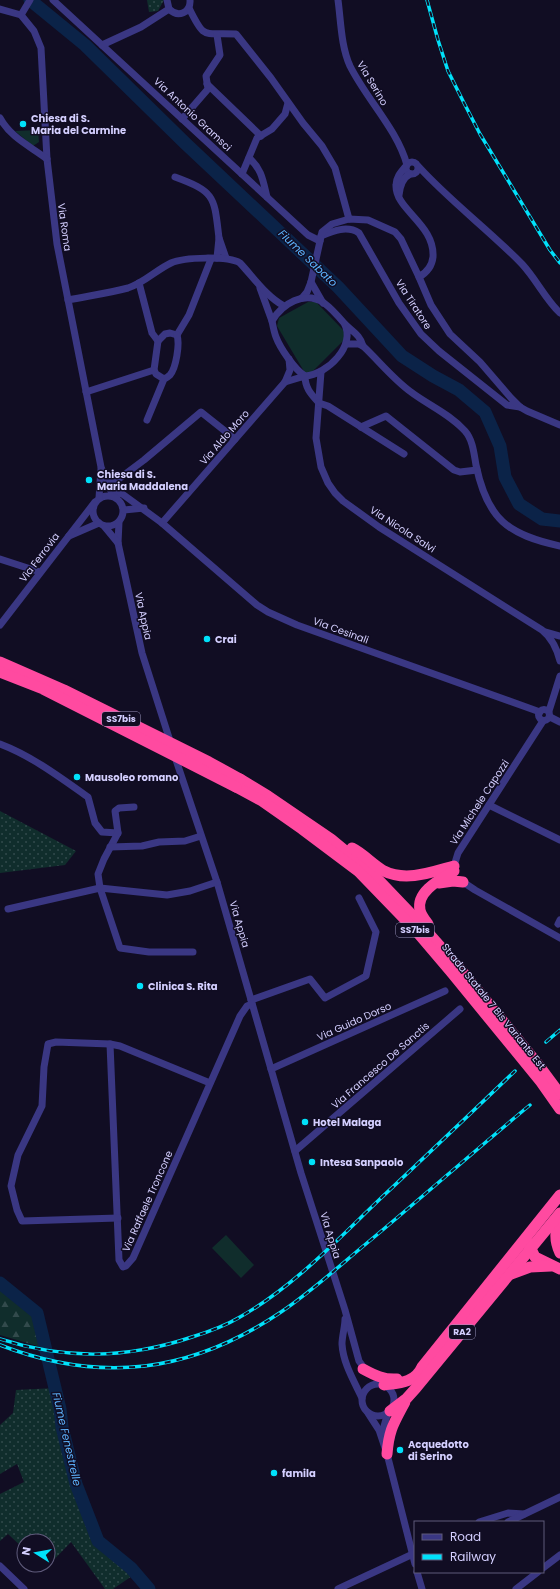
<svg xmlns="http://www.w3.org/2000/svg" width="560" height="1589" viewBox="0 0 560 1589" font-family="Poppins,sans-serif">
	<defs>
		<pattern id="grass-dots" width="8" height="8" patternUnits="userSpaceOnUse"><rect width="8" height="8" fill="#102d2c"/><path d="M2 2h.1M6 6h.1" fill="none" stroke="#324a4c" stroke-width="1.8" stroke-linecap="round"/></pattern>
		<pattern id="forest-firs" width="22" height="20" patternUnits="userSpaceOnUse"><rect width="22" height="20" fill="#102d2c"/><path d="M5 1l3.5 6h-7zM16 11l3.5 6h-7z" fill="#324a4c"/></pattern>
	</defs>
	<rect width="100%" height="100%" fill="#110d23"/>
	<g fill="url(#grass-dots)">
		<path d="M147,0H164L158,11L149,12Z"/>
		<path d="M0,811L76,851L65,865L0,873Z"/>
		<path d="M55,1388L60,1409L62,1427L76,1484L98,1541L135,1574L113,1589H105L71,1542L45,1569L40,1565H48V1541H24V1549L8,1534L0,1541V1494L24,1482L17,1464L0,1474V1425L13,1413L16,1390Z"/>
	</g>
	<path fill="url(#forest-firs)" d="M0,1288L34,1314L44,1348L0,1335Z"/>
	<g fill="#102d2c">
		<path d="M38,130L39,142L33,146L15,131Z"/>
		<path d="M308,302H316L345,332L344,340L311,373H305L277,326L279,318Z"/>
		<path d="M226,1235L254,1265L241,1278L212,1248Z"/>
	</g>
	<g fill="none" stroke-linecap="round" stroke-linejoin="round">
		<g stroke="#0b2348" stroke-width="13">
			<path d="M30,0L85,45L185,143L338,287L402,356L433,376L459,390L485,412L500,446L505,477L519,504L542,519L560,521"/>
			<path d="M0,1283L37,1313L60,1409L62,1427L76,1484L98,1541L131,1568L149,1589"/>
		</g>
		<g stroke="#3a3783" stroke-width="7">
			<path d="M53,0L308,235L320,241"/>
			<path d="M167,0L169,9C178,18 191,13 190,0"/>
			<path d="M338,0C341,22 341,46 350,66C367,100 397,129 407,165"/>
			<path d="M189,8C205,41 203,32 236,34L271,78L303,123L322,146L335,168L349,219"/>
			<path d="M0,9L21,15L34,31L41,48L47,159L57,244L101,467L113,496L121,493"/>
			<path d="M21,15L30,0"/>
			<path d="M102,45L141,27L169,9"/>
			<path d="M207,84L261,136"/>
			<path d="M0,118C11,138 30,146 47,159"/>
			<path d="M182,119L208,89L206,76L220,55L217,35"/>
			<path d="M249,158C262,169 263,181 267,197"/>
			<circle cx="412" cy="168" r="6"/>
			<path d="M419,167C451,202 489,230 522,264C536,279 546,300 560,313"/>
			<path d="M242,174L257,138L272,129L285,114L288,103"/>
			<path d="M175,177C216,192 214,197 219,238"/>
			<path d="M399,195C400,186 402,178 410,174"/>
			<path d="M321,236C333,231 347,225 359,233L399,303L421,334L439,351L507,405L520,407"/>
			<path d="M217,258L219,238L226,258"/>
			<path d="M419,277L431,305L450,334L480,362L511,398L520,407L527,411L560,425"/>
			<path d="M311,282L323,303"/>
			<path d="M139,283L152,333L158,341"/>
			<path d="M260,288L272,321"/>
			<path d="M302,298L307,292L311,282L322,232L332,224L349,219L368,220L395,232L401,239L419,277C426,273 432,266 433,257C435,224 395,210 396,185C396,177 401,172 406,166"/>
			<path d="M68,300C88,296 109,293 128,288C144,283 156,270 171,263C184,257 228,256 240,263C254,278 266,296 284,306"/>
			<path d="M344,323C357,345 327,375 305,376C295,370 280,348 276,337C274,332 273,326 272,321C282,304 304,290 324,303C331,308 338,316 344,323C351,331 360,334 363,346"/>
			<path d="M177,335L189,315L211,259"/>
			<path d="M347,344H359L363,346C379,361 393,379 411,392C428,405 450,414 465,431C473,440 474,454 476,465C487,519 508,535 560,546"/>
			<path d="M321,372L316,438L321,467L328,483L335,493L343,501L379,527L542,630C552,638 557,649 560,661"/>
			<path d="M164,379L156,374L154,370L158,341L165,334L170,333L177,335"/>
			<path d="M285,382L305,376C305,388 311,394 319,403"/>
			<path d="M86,392L154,370"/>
			<path d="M319,403L328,406L404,454"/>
			<path d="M147,420L164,379C166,378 168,377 170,375C176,368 180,344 177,335"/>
			<path d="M361,427L386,416L454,470L460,472L477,470"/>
			<path d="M110,482L121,493L162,523L257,605L268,612L297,625L540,712"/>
			<path d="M112,484L144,460L201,412L235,439"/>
			<circle cx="108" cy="511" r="15"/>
			<path d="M99,498L101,469"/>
			<path d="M124,510L144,508"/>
			<path d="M119,522L118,543L142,653L171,744"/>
			<path d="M162,523L285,382L290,370L289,359"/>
			<path d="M104,526L118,543"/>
			<path d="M69,536L99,523"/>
			<path d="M0,559L40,572"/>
			<path d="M0,625L95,502"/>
			<path d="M545,632L560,636"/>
			<circle cx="544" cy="715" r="5.5"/>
			<path d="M549,711L560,676"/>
			<path d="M550,717L560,722"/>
			<path d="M0,744C32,756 61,778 88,797L95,823L102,832L118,833"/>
			<path d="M174,754L217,882L301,1173L345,1310L359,1361L367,1372"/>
			<path d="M489,805L560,840"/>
			<path d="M134,807L119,808L115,811L118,833L104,859L98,874L100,888L120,948L149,952H193"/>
			<path d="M110,847L142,846L159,842L185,841L201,836"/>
			<path d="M454,869V866L458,853L543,721"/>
			<path d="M460,880L475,890L560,938"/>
			<path d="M8,909L100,888L167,895L190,891L217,882"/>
			<path d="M558,924L560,920"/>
			<path d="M251,1000L310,979L325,998L366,976L376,932L359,898"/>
			<path d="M110,1044L119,1260L123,1267L126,1266L133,1258L240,1016L247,1006L252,1004"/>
			<path d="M271,1069L445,991"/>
			<path d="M295,1151L460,1009"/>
			<path d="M118,1218L22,1221L17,1210L11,1186L18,1155L42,1106L44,1067L48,1044L56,1042L110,1044L120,1046L210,1083"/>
			<path d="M345,1319C345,1327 342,1336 342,1344C343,1363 354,1381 362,1398"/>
			<circle cx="378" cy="1400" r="16"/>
			<path d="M368,1413L379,1430L387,1454L415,1564"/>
			<path d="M383,1438V1430L388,1412"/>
			<path d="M479,1522L508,1513L524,1514"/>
			<path d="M508,1522L560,1497"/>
			<path d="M0,1566L24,1589"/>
			<path d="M543,1568L560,1555"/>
			<path d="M417,1572L422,1589"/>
			<path d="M338,1589L415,1553"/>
			<path d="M516,1589L538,1572"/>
		</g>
		<g stroke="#ff4aa0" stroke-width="11">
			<path d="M240,779L268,796L331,839L372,873L415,918L461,970L537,1063L560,1094"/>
			<path d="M236,787L262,801L302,829L358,871L417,932L451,972L541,1082L560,1109"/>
			<path d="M352,848C364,854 373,865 384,871C406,882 432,872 454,866"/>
			<path d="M439,883L453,881L463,882"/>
			<path d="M428,924C425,920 421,915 420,910C416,891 441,879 454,871"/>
			<path d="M560,1217C555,1230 554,1240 560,1253"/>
			<path d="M528,1243L535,1257L560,1269"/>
			<path d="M511,1274L530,1267L551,1266"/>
			<path d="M363,1369C374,1375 384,1380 397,1379"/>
			<path d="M384,1385C399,1383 415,1383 422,1367L560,1195"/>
			<path d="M390,1411L407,1398L416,1388L560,1213"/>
			<path d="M387,1454C389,1429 394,1423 405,1402"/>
		</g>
		<g stroke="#00e1fa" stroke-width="3.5">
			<g id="rail">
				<path d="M427,0L438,40L448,71L463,101L480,134L550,250L560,263"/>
				<path d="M546,1042L560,1030"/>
				<path d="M0,1339C65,1360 127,1359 192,1337C208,1332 225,1326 240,1317C293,1287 336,1241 380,1199C425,1157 470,1114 515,1071"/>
				<path d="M0,1345C101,1384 191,1373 281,1312C308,1294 336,1269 361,1248C418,1201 473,1152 530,1105"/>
			</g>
		</g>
		<use href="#rail" stroke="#110d23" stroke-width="2" stroke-dasharray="6" stroke-linecap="butt"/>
		<g stroke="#ff4aa0" stroke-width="11">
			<path d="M0,662L64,690L209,762L240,779"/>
			<path d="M0,672L43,689L236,787"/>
		</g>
	</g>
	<g fill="#00e1fa" stroke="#110d23" stroke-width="1.5">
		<circle cx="23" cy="124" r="4"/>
		<circle cx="89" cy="480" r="4"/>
		<circle cx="207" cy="639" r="4"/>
		<circle cx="77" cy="777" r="4"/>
		<circle cx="140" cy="986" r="4"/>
		<circle cx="305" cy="1122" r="4"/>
		<circle cx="312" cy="1162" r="4"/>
		<circle cx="400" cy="1450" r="4"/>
		<circle cx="274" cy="1473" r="4"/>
	</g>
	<g text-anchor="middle" stroke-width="3" stroke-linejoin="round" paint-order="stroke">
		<g fill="#110d23" stroke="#9a95bd" stroke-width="1">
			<rect x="102" y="712" width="38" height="14" rx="3"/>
			<rect x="396" y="923" width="38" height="14" rx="3"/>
			<rect x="449" y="1325" width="26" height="14" rx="3"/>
		</g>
		<g font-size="9" font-weight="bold" fill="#d4cfff">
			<text x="121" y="722">SS7bis</text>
			<text x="415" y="933">SS7bis</text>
			<text x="462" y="1335">RA2</text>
		</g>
		<g font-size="10" fill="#d4cfff" stroke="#110d23">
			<text transform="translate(373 83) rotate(59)" y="4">Via Serino</text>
			<text transform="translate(193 114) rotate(43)" y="4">Via Antonio Gramsci</text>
			<text transform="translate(65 227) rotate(82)" y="4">Via Roma</text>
			<text transform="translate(414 304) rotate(57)" y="4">Via Tiratore</text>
			<text transform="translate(224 437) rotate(-49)" y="4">Via Aldo Moro</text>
			<text transform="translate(403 529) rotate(33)" y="4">Via Nicola Salvi</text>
			<text transform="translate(39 557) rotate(-53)" y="4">Via Ferrovia</text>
			<text transform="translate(144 616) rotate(78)" y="4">Via Appia</text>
			<text transform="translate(341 630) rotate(20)" y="4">Via Cesinali</text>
			<text transform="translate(479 802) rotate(-57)" y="4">Via Michele Capozzi</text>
			<text transform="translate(240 924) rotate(74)" y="4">Via Appia</text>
			<text transform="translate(494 1006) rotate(51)" y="4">Strada Statale 7 Bis Variante Est</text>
			<text transform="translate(354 1021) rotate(-24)" y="4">Via Guido Dorso</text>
			<text transform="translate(380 1065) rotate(-41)" y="4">Via Francesco De Sanctis</text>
			<text transform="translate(147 1201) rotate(-66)" y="4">Via Raffaele Troncone</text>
			<text transform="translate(331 1235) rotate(73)" y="4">Via Appia</text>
		</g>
		<g font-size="10" font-weight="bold" fill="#d4cfff" stroke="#110d23" text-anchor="start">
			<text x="31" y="122">Chiesa di S.<tspan x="31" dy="12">Maria del Carmine</tspan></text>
			<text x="97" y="478">Chiesa di S.<tspan x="97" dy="12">Maria Maddalena</tspan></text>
			<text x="215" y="643">Crai</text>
			<text x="85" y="781">Mausoleo romano</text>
			<text x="148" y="990">Clinica S. Rita</text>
			<text x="313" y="1126">Hotel Malaga</text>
			<text x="320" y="1166">Intesa Sanpaolo</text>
			<text x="408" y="1448">Acquedotto<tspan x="408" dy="12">di Serino</tspan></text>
			<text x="282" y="1477">famila</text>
		</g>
		<g font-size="11" font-style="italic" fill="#5db4ff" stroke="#110d23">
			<text transform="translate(308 258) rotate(44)" y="4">Fiume Sabato</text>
			<text transform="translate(67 1439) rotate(77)" y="4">Fiume Fenestrelle</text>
		</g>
	</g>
	<rect x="414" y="1521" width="130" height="52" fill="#110d23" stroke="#5f5b7b"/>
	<rect x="422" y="1534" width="20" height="6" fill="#3a3783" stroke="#5f5b7b"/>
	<text x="450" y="1541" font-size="12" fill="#d4cfff">Road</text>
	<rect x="422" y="1554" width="20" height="6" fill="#00e1fa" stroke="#5f5b7b"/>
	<text x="450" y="1561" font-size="12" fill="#d4cfff">Railway</text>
	<g transform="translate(36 1553) rotate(281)"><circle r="19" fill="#110d23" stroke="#5f5b7b"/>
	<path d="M0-3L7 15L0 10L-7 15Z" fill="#00e1fa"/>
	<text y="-6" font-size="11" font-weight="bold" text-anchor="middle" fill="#d4cfff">N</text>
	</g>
</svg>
